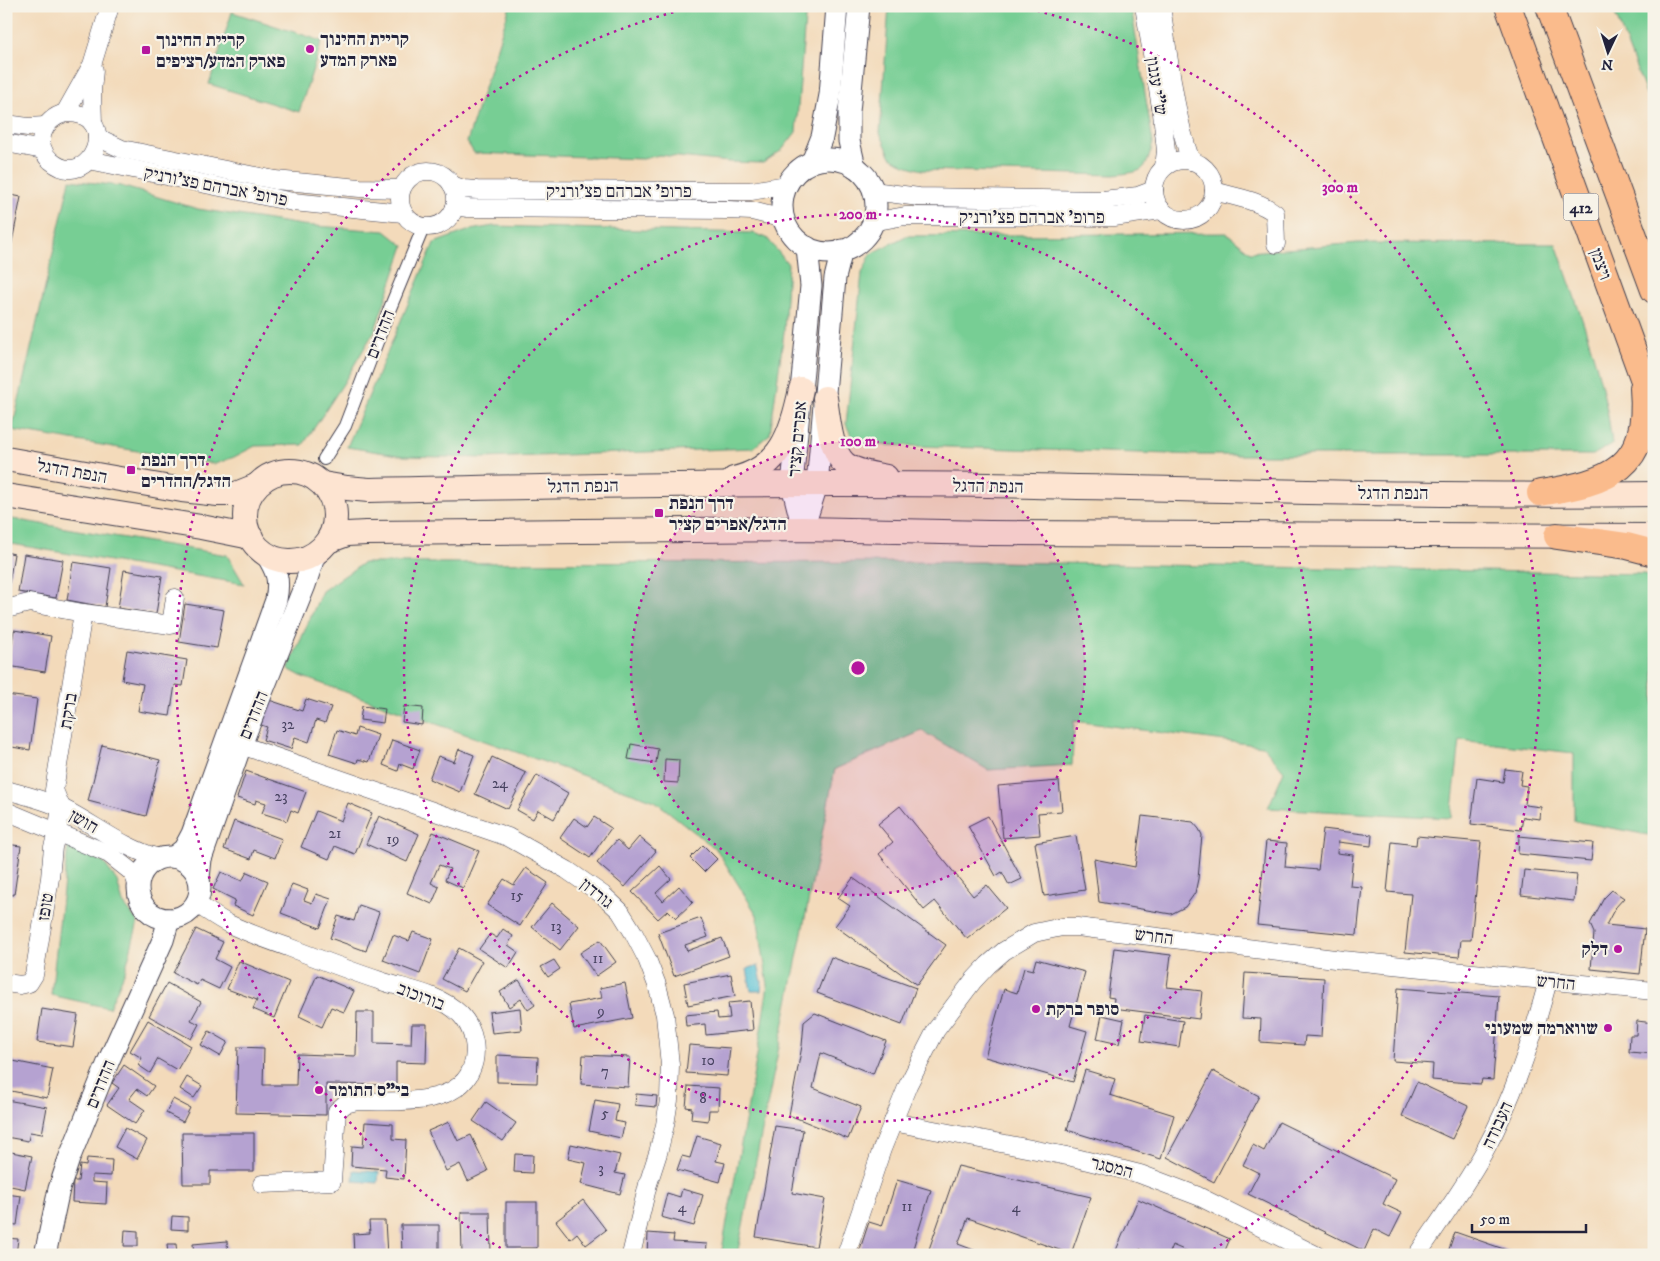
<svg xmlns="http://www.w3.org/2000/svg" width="1660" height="1261" viewBox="0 0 1660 1261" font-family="'IM FELL DW Pica','Frank Ruhl Libre',serif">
	<rect width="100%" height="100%" fill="#f7f3e8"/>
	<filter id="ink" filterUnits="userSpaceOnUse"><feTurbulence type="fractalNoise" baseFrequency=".02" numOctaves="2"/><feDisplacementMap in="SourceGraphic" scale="10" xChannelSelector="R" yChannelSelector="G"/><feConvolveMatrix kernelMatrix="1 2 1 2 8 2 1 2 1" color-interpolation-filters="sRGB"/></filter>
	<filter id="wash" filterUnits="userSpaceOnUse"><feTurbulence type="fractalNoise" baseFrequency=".0096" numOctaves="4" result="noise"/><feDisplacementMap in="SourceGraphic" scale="20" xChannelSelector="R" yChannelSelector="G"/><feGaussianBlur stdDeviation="1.12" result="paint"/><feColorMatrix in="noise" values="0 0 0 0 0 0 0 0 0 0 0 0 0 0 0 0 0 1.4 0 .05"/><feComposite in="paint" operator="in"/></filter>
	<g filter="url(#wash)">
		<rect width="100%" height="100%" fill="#f3daba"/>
		<g fill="#77ce94" stroke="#4c7868">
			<path d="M510,6H806L796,132L782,150L763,163L729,162L659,155L643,159L474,153L467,142Z"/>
			<path d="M889,6H1131L1153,143C1145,173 1145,171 1114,175L922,170L905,165L891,157L880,133Z"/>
			<path d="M1612,6H1654V114Z"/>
			<path d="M232,12L322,41L299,112L209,84Z"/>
			<path d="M70,180L121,186L198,209L302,225L385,231L404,246L375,330L343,384L303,445L255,446L234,457L215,464L12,430Z"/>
			<path d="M494,226L753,233L767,238L788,264L784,332L770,434L753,448L484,458L404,456L347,447L434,243L470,230Z"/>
			<path d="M1227,233L1250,252L1358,243L1556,244C1578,308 1605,377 1612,444L1593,455H1201L855,444L846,424L862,273L871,254L906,236Z"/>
			<path d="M6,518L227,555L244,584L6,543Z"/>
			<path d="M997,562L1644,574L1654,579V836L1574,821V753L1460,740L1451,818L1268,808L1284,771L1263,746L1074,721L1072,765L988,770L922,731L835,769L737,1255H721L757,1055L768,985L757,915L717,850L655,801L303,677L288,669L322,591L363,563Z"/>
			<path d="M68,846L104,863L117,881L123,903L138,922L125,971L109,1008L51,995Z"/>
		</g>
		<g fill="#5ac2d6" stroke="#3e7288">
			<path d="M758,965L762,982L761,991H751L747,969Z"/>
			<path d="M354,1170L379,1172L378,1183L353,1181Z"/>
		</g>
		<g id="blocks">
			<g fill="#b5a2d1">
				<path d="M6,194L21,197L9,257H6Z"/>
				<path d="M6,552L14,554L7,595L6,594Z"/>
				<path d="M24,554L63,560L56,598L18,592Z"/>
				<path d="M73,562L111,568L105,607L67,600Z"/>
				<path d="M124,570L162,576L156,614L118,608Z"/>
				<path d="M185,604L224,610L217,648L179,642Z"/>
				<path d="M14,630L51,636L45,672L8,666Z"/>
				<path d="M127,650L187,660L183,686L175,685L170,716L138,711L143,684L122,680Z"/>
				<path d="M6,695L37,699L30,750L6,746Z"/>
				<path d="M306,699L331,707L325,723L316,720L309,742L295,737L291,749L263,740L267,727L261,725L269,700L302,711Z"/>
				<path d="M362,706L385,709L383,723L360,720Z"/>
				<path d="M404,706L423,708L422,725L402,722Z"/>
				<path d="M357,728L378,735L369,762L358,759L357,763L329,754L337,730L355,736Z"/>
				<path d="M392,740L420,750L413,769L400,764L398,771L383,765Z"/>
				<path d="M631,744L658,749L656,763L628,759Z"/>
				<path d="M102,745L160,760L146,816L88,801Z"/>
				<path d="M459,749L474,755L460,792L429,779L438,756L454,762Z"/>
				<path d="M492,757L526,773L508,809L475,794Z"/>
				<path d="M665,759L679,760L678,783L664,782Z"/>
				<path d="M1505,769L1522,771L1520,785L1527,786L1525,805L1541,807L1540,819L1523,817L1521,830L1471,824L1477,778L1503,782Z"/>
				<path d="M246,771L306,792L298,813L291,810L287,821L262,813L266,803L256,800L255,804L237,798Z"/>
				<path d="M537,775L568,793L554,819L538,810L533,819L517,810Z"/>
				<path d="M1059,781L1062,811L1038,813L1040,835L1003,838L998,786Z"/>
				<path d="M348,803L372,813L355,854L335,846L329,859L301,847L316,811L341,821Z"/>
				<path d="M900,806L973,896L987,885L1006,908L967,939L935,901L924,910L879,854L893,842L878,824Z"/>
				<path d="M379,816L419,834L407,862L366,844Z"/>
				<path d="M988,816L1022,879L1009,885L1002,872L996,876L968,826Z"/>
				<path d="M1142,816L1193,822L1199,829L1202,835L1198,879L1195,893L1185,907L1171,914L1099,902L1094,859L1135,867Z"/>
				<path d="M594,817L611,828L590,858L560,838L574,818L587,827Z"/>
				<path d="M234,821L282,839L275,858L254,850L251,859L224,849Z"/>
				<path d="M1323,829L1372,835L1371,846L1338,842L1337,853L1353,855L1350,886L1362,887L1357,935L1257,925L1266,841L1287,843L1285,867L1318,870Z"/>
				<path d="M433,832L479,851L463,888L445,880L450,869L439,865L431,883L439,887L432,904L407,893Z"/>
				<path d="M1076,836L1085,890L1044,896L1035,843Z"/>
				<path d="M1417,836L1481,842L1471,940H1461L1459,957L1405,952L1411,894L1387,892L1392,842L1416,845Z"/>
				<path d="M1519,836L1593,843L1591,861L1518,854Z"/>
				<path d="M639,837L656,851L625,887L597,863L617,840L628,850Z"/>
				<path d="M6,844L21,846L14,895L6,894Z"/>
				<path d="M703,845L717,859L704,872L690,858Z"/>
				<path d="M660,866L671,879L656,893L663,901L679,886L693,902L676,918L668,910L658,919L632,892Z"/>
				<path d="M526,868L548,883L520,926L487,905L504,879L514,885Z"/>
				<path d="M1524,870L1577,875L1574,901L1521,895Z"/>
				<path d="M221,872L242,881L247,872L268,881L253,915L233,906L235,900L213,889Z"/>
				<path d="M853,878L946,945L917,985L835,926L850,906L838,898Z"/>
				<path d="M292,884L308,890L304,900L312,903L316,894L331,899L320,928L281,913Z"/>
				<path d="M1612,890L1624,898L1615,908L1606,925L1645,929L1640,974L1591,969L1594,933L1590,924L1604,898Z"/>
				<path d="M552,903L579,926L560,950L532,927Z"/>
				<path d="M359,905L379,912L366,951L330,938L338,916L354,921Z"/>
				<path d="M701,918L708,937L685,945L687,951L722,938L729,956L674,976L658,933Z"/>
				<path d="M196,929L223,942L215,959L230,967L219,989L200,980L197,985L173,973Z"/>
				<path d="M503,929L513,936L508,945L518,952L508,968L479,949L490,934L497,938Z"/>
				<path d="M413,932L433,939L420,974L383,960L393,935L409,941Z"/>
				<path d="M600,940L616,962L596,976L580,953Z"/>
				<path d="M459,948L482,961L465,991L442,979Z"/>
				<path d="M1114,948L1171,955L1167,987L1202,991L1199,1019L1113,1008L1114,998L1108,997Z"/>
				<path d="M831,957L916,988L902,1025L817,993Z"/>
				<path d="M1036,959L1085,972L1070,1026L1087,1031L1073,1082L985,1057L1004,989L1017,993L1024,968L1033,970Z"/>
				<path d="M554,960L560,969L548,977L541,967Z"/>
				<path d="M239,961L289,982L274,1018L253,1009L257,1000L227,989Z"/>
				<path d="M1245,973L1324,978L1321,1037L1305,1036L1304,1045L1260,1042L1261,1019L1242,1018Z"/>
				<path d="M731,974L735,996L688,1005L684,983Z"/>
				<path d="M317,975L354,991L344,1012L331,1007L322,1027L299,1016Z"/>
				<path d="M519,980L535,1005L528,1010L521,999L509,1007L500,992Z"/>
				<path d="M167,983L201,1002L191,1020L199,1024L191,1039L149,1016Z"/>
				<path d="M625,983L632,1018L574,1029L569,1004L602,998L600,988Z"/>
				<path d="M1398,988L1499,996L1493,1080L1482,1079L1481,1084L1432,1080L1433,1064L1393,1061Z"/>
				<path d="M750,1001L753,1030L706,1035L705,1024L686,1026L685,1015L717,1012L718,1019L730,1018L728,1003Z"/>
				<path d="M520,1008L522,1030L492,1033L489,1012Z"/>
				<path d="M42,1009L78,1015L73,1047L37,1042Z"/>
				<path d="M357,1012H374V1043L411,1044L412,1024H427L426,1063L396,1062V1085L326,1084V1115L236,1113L238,1047L264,1048L263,1085H296L297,1054L356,1056Z"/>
				<path d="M815,1013L886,1041L873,1074L821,1053L813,1088L861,1107L848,1139L789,1115L802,1046L804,1022Z"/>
				<path d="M1102,1015L1124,1020L1119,1044L1097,1039Z"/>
				<path d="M1145,1015L1183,1021L1179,1047L1141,1041Z"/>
				<path d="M148,1020L191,1046L177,1070L158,1059L150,1073L138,1065L142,1058L130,1051Z"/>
				<path d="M1637,1021L1654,1023V1054L1629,1052L1630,1035H1636Z"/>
				<path d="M209,1031L228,1042L220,1056L201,1045Z"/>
				<path d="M689,1045L730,1048L727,1076L686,1073Z"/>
				<path d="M497,1055L538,1057L537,1083L497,1082Z"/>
				<path d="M583,1055L630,1057L628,1087L581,1084Z"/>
				<path d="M8,1060L53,1069L47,1098L6,1090V1070Z"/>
				<path d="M124,1065L154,1086L147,1096L137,1089L129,1099L145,1110L135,1124L107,1105L119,1088L112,1083Z"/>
				<path d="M1085,1070L1115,1079L1110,1095L1174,1115L1161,1159L1067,1130Z"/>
				<path d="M1213,1071L1259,1096L1214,1182L1167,1157Z"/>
				<path d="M187,1077L202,1086L194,1098L180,1089Z"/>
				<path d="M1417,1082L1468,1106L1452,1139L1402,1116Z"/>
				<path d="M688,1086L719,1088L718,1110H709L708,1121L691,1119L692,1108L686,1107Z"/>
				<path d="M636,1094L657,1096L656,1107L635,1105Z"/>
				<path d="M173,1099L190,1108L183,1122L166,1113Z"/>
				<path d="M6,1100L47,1107L42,1134L30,1132L28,1141L6,1137Z"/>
				<path d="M595,1100L618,1104L615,1121L625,1123L621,1138L589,1131Z"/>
				<path d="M486,1102L516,1123L503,1141L473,1121Z"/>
				<path d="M365,1122L393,1124V1139L406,1140L404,1179L385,1177L386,1169L351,1166L352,1146L363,1147Z"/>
				<path d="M449,1122L458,1141L471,1135L488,1171L468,1181L460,1164L446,1171L428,1131Z"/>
				<path d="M1279,1122L1395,1179L1383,1204L1402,1213L1390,1237L1374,1229L1364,1251L1248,1194L1259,1173L1243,1165L1253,1145L1264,1151Z"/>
				<path d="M775,1126L803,1130L792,1193L825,1199L816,1247L756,1237Z"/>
				<path d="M125,1128L147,1140L137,1159L115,1147Z"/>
				<path d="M182,1133H254V1171H210V1184H183Z"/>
				<path d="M697,1136L721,1143L716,1161L725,1163L720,1182L677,1170L682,1156L690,1158Z"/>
				<path d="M571,1144L620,1155L615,1173L625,1175L620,1194L581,1184L586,1163L568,1159Z"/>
				<path d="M6,1151L32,1156L25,1189L6,1185Z"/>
				<path d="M515,1154L533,1155L532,1173L514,1172Z"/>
				<path d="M87,1158L112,1160L111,1176L92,1175V1182L107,1183L106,1204L72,1202L73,1181H78L80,1165L86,1166Z"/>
				<path d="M958,1166L1091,1197L1071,1254L968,1218L958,1244L987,1255H927Z"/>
				<path d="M897,1180L931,1190L911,1255H858L869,1222L882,1226Z"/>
				<path d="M682,1189L703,1195L694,1226L661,1217L667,1193L680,1197Z"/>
				<path d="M6,1194L21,1196L17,1225L6,1224Z"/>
				<path d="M1138,1199L1230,1239L1223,1255H1196L1172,1245L1168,1255H1153L1140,1249L1137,1255H1114Z"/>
				<path d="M583,1200L606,1230L586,1245L577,1233L570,1239L556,1221Z"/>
				<rect x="506" y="1202" width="31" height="46"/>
				<path d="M461,1212H490L491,1254L462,1255Z"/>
				<path d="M172,1216L188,1217V1230L171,1229Z"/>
				<path d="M369,1221H385L387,1255H354L353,1234L370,1233Z"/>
				<path d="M401,1225H439V1255H402Z"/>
				<path d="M125,1230L138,1231V1246H124Z"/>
				<path d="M1455,1232L1518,1254V1255H1447Z"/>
				<path d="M648,1233L674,1235L673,1242L707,1244L706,1255H647Z"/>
				<path d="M6,1238L18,1239L16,1255H6Z"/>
				<path d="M227,1241L228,1255H194L193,1244Z"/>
				<path d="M167,1244H176L177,1255H168Z"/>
			</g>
		</g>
	</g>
	<g filter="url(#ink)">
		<use href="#blocks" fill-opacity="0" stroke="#413e4e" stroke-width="1"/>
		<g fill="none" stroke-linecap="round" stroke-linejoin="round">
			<g stroke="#413e4e" stroke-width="14">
				<path id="pedestrian" d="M324,459L345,426L388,313L421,233"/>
			</g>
			<g stroke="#413e4e" stroke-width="19">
				<g id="minor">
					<path d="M1144,6L1162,113L1166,151L1164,167"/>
					<path d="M1161,6C1169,57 1174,113 1191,161"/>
					<path d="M65,113C124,110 91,195 51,161C32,144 43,119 65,113L92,65L110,6"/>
					<path d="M6,124L28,127L45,126"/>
					<path d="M93,124L92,91L94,70"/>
					<path d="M97,137L122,149L275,180L360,188L401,189"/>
					<path d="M6,143L43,150"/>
					<circle cx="1184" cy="190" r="30"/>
					<path d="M89,160L293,202L403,213"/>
					<circle cx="428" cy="199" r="28"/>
					<path d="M452,185L463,189L477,190L728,191H751L787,185"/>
					<path d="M873,191L919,197L1103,200L1138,196L1154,190"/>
					<path d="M1214,191C1235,197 1258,200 1275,213L1276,244"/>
					<path d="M455,206L468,208L728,210L752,211L784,219"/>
					<path d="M872,222L905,216L1114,217L1161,210"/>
					<path d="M6,609L29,603L83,613L171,625L175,598"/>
					<path d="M241,745L508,837L567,870L603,895L620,911L633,932L647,959L657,985L665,1015L670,1065L669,1100L665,1125L658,1153L648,1184L631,1255"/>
					<path d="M6,790C25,795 45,800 62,808C94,824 124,849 159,858"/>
					<path d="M6,811L109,854L133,873L138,886"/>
					<path d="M196,904C207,910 217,918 229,924C248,933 268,940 288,947C319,959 350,971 381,981C408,990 438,993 460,1014C474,1028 479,1052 471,1070C456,1108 389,1101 357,1101L345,1104L337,1111L332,1181L262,1184"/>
					<path d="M6,983L20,985L29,983L34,975L50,878L53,847L57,833L61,807L54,790L83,613"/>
					<path d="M893,1122L1072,1157L1140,1174L1198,1196L1316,1255"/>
					<path d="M846,1255L882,1149L908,1085L936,1030L973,981L988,965L1004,951L1034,933L1062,927H1077L1343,960L1654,991"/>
					<path d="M1417,1255C1440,1221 1464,1188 1484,1152C1513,1099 1532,1040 1548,981"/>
				</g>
			</g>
			<g stroke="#413e4e" stroke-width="23">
				<g id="tertiary">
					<circle cx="829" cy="206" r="47"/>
					<path d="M812,162L822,137L830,95L837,6"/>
					<path d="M855,167L849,141V112L859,6"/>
					<path d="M803,529L792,485L811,286L807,247"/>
					<path d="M803,529L817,485L835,278L842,250"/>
					<circle cx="169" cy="888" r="31"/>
					<path d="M174,857L184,849L192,834L276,600C280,579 277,572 266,554"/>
					<path d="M199,878L201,859L241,745L305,585L315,554"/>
					<path d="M45,1255L59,1189L69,1159L109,1060L163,940L169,919"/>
				</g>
			</g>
			<g stroke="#413e4e" stroke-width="26">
				<g id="secondary">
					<path d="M825,398C828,416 830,451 845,464C855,472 873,474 886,477"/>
					<path d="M6,459L182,490L218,494H236L256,486"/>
					<circle cx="290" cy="516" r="45"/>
					<path d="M734,479C781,468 792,433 801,389"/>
					<path d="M323,484L347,488L369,490C575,486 782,482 989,485C1210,489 1432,497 1654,494"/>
					<path d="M6,496L201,527L251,537"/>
					<path d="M328,541L347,534L366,533L803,529L989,533L1654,536"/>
				</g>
			</g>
			<g stroke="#413e4e" stroke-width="28">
				<g id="primary">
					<path d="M1508,6L1654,408"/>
					<path d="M1549,6L1654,290"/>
					<path d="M1540,493C1610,482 1650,469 1643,388"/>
					<path d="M1557,536L1627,546L1654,553"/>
				</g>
			</g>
			<use href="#pedestrian" stroke="#fff" stroke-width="12"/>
			<use href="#minor" stroke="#fff" stroke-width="18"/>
			<use href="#tertiary" stroke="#fff" stroke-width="21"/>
			<use href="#secondary" stroke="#fde4d1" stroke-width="24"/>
			<use href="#primary" stroke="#fabb8c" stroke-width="26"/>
		</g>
	</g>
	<circle cx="858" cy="668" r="227" fill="#b5179e" fill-opacity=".12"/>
	<g fill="none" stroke="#b5179e" stroke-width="2.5" stroke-dasharray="2.5 5">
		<circle cx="858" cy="668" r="227"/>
		<circle cx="858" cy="668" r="454"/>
		<path d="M507 1252A681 681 0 0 1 693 7M1023 7A681 681 0 0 1 1209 1252"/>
	</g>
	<g fill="#b5179e" stroke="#f7f3e8" stroke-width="2">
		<circle cx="310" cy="49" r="5"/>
		<rect x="141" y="45" width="10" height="10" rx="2.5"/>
		<rect x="126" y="465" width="10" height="10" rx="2.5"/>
		<rect x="654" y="508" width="10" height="10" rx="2.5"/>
		<circle cx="1618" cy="949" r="5"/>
		<circle cx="1036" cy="1009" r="5"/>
		<circle cx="1608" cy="1028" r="5"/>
		<circle cx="319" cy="1090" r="5"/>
	</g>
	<g text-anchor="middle" stroke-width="4.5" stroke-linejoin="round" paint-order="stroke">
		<g font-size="15" fill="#474260">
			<text x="288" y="729">32</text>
			<text x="500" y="788">24</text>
			<text x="281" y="801">23</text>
			<text x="335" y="838">21</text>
			<text x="393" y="844">19</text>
			<text x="517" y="900">15</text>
			<text x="556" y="931">13</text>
			<text x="598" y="963">11</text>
			<text x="601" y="1016">9</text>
			<text x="708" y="1065">10</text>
			<text x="605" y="1076">7</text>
			<text x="703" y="1103">8</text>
			<text x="605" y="1118">5</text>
			<text x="601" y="1173">3</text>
			<text x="907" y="1211">11</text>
			<text x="682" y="1212">4</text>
			<text x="1016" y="1212">4</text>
		</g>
		<rect fill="#f7f3e8" stroke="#62616f" stroke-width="1" x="1563.5" y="193.5" width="35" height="27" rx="4"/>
		<g font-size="16" font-weight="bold" fill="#22223b">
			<text x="1581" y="213">412</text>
		</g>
		<g font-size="18" font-weight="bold" fill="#22223b" stroke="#f7f3e8" text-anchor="start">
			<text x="320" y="45">קריית החינוך<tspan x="320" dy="21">פארק המדע</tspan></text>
			<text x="156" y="46">קריית החינוך<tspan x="156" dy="21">פארק המדע/רציפים</tspan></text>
			<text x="141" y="466">דרך הנפת<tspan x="141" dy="21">הדגל/ההדרים</tspan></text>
			<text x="669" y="509">דרך הנפת<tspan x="669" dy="21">הדגל/אפרים קציר</tspan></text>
			<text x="1608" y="955" text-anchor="end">דלק</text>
			<text x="1046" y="1015">סופר ברקת</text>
			<text x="1598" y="1034" text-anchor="end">שווארמה שמעוני</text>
			<text x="329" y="1096">בי"ס התומר</text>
		</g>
		<g font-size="18" fill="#22223b" stroke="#f7f3e8">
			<text transform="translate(1157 86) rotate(81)" y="6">ש"י עגנון</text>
			<text transform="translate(216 186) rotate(11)" y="6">פרופ' אברהם פצ'ורניק</text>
			<text x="619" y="197">פרופ' אברהם פצ'ורניק</text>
			<text x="1032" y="223">פרופ' אברהם פצ'ורניק</text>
			<text transform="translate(1601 264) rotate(70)" y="6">ויצמן</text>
			<text transform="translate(380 334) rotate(-69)" y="6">ההדרים</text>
			<text transform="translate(797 439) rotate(-85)" y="6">אפרים קציר</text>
			<text transform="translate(72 471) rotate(10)" y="6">הנפת הדגל</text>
			<text transform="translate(583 486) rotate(-1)" y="6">הנפת הדגל</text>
			<text transform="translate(988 486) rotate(1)" y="6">הנפת הדגל</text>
			<text x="1393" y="499">הנפת הדגל</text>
			<text transform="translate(68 711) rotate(-81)" y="6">ברקת</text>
			<text transform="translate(253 715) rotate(-68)" y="6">ההדרים</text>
			<text transform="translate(84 821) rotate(30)" y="6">חושן</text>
			<text transform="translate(597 893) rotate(39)" y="6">גורדון</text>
			<text transform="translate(45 907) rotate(-81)" y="6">טופז</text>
			<text transform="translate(1154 936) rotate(7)" y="6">החרש</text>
			<text transform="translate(1556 982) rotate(6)" y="6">החרש</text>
			<text transform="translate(421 996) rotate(21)" y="6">בורוכוב</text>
			<text transform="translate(100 1084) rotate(-68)" y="6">ההדרים</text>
			<text transform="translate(1497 1125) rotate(-65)" y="6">העבודה</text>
			<text transform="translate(1112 1167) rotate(14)" y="6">המסגר</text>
		</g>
	</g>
	<circle cx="858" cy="668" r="8" fill="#b5179e" stroke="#f7f3e8" stroke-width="2.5"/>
	<g font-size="15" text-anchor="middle" font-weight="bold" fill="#b5179e" stroke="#f7f3e8" stroke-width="4.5" stroke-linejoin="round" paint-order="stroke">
		<text x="1340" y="192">300 m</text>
		<text x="858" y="219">200 m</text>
		<text x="858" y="446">100 m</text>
	</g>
	<rect width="1660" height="1261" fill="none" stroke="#f7f3e8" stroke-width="25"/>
	<g transform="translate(1608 52) rotate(184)" stroke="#f7f3e8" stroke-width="4" paint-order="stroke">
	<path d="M0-4L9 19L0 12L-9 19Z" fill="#22223b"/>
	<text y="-8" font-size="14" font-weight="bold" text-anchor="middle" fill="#22223b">N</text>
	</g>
	<path d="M1472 1224v8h114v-8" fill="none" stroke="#22223b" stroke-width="2.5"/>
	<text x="1480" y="1224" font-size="15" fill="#22223b" stroke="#f7f3e8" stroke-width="4" paint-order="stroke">50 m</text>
</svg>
